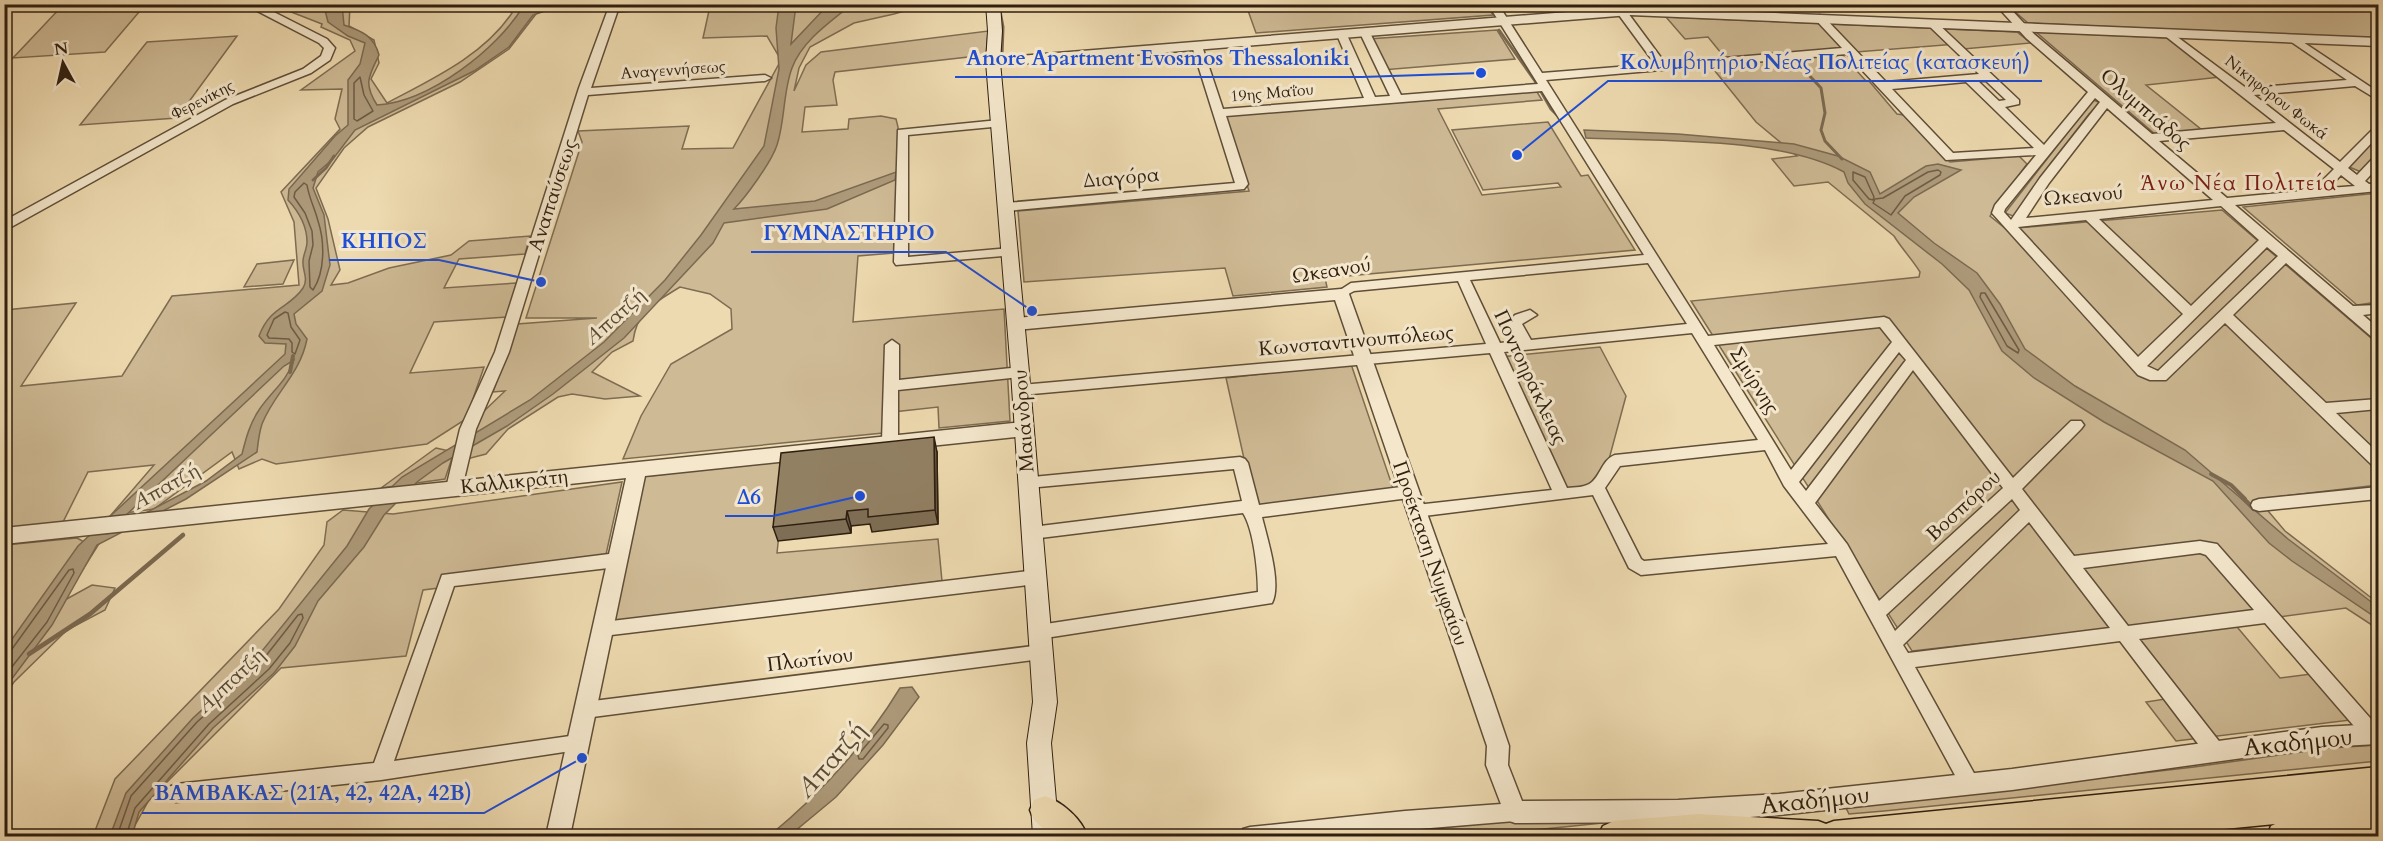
<svg xmlns="http://www.w3.org/2000/svg" width="2383" height="841" viewBox="0 0 2383 841" font-family="Cardo,serif">
	<rect width="100%" height="100%" fill="#eedab0"/>
	<filter id="stains"><feTurbulence type="fractalNoise" baseFrequency=".00333" numOctaves="4"/><feColorMatrix values="0 0 0 0 .2 0 0 0 0 .09 0 0 0 0 .02 0 0 0 .5 -.17"/></filter>
	<radialGradient id="worn" r=".72"><stop offset=".6" stop-color="#630" stop-opacity="0"/><stop offset="1" stop-color="#630" stop-opacity=".3"/></radialGradient>
	<g fill="#ceba95" stroke="#7e6c52" stroke-width="1.5">
		<path d="M2089,4L2378,5V38L2028,23L2013,10Z"/>
		<path d="M63,5V4L145,5L105,52L13,58Z"/>
		<path d="M299,5H350L349,26L374,40L379,63L371,79L387,103C432,79 483,56 512,13L507,8L510,5H563L536,14L509,49L460,82L368,127L344,148L316,188L328,219L340,270L331,285L348,283L389,268L451,255L469,241L530,236L525,254L459,259L444,288L517,283L507,317L434,322L410,373L484,367L466,419L427,444L276,464L262,459L239,469L232,452L154,509L111,515L154,465L88,472L63,522L5,528V310L76,303L21,386L122,376L172,296L299,285L294,222L281,192L340,129L335,119L342,89L301,90L355,51L350,40L321,27L322,24L286,10Z"/>
		<path d="M610,5H925L894,14L854,23L810,47L799,68L794,91L806,65L821,52L988,31L986,55L835,72L833,80L837,105L805,107L802,132L848,129L849,119L881,116L896,119L898,127L894,253L858,256L853,322L1004,309L1010,421L939,428L938,407L884,413L883,433L623,459L641,416L671,364L732,329L731,309L710,294L680,287C656,302 637,310 633,341L612,352L592,372L640,396L605,399L572,394L558,397L508,429L486,454L463,460L482,413L505,391L493,392L517,324L597,318H526L582,142L578,131L689,126L682,149L733,148L781,60L767,36L703,38L710,6L607,13Z"/>
		<path d="M1487,5L1493,15L1256,33L1246,5Z"/>
		<path d="M1666,17L2017,32L2031,43L1963,49L1957,44L1856,52L1851,47L1837,49L1866,81H1869L1897,114L1904,115L1950,162L2019,156L2027,164L1990,216L2006,229L2222,210L2378,344V485L2258,499L2285,531L2378,603V629L2346,608L2279,617L2227,615L2280,678L2311,674L2351,720L2176,741L2146,702L2178,697L2126,627L1912,651L1691,301L1919,277L1920,272C1912,259 1902,249 1894,236L1828,182L1794,186L1772,159L1797,156L1756,122L1711,66L1730,64L1708,37L1685,39Z"/>
		<path d="M1497,30L1515,59L1382,70L1368,39Z"/>
		<path d="M2036,32L2169,38L2221,77L2146,85L2202,130L2155,134Z"/>
		<path d="M237,36L177,118L80,125L147,42Z"/>
		<path d="M1531,90L1537,92L1542,100L1438,109L1482,195L1561,187L1558,183L1483,190L1452,130L1548,122L1581,176L1588,175L1635,250L1325,278L1327,287L1233,296L1225,268L1024,282L1018,211L1249,191L1225,114Z"/>
		<path d="M2093,100L2101,103L2089,114L2038,180V184L2017,213L2013,216L2005,213Z"/>
		<path d="M2378,135V155L2361,172L2347,166Z"/>
		<path d="M2378,193V302L2357,305L2243,207Z"/>
		<path d="M294,260L283,284L244,287L257,264Z"/>
		<path d="M1600,347L1626,396L1608,463L1587,487L1560,490L1500,357Z"/>
		<path d="M1351,364L1395,494L1255,508L1226,378Z"/>
		<path d="M436,448L454,452L445,479L381,488Z"/>
		<path d="M787,459L777,553L938,539L942,581L612,621L641,477Z"/>
		<path d="M622,482L603,568L423,590L406,656L281,668L149,800L129,836H93L115,779L279,609L324,545L327,522L343,510L393,514Z"/>
		<path d="M77,538L84,542L102,539L63,601L92,585L115,588L105,610L67,630L14,682L5,695V545Z"/>
		<path d="M2378,745V761L1884,811L1849,814L1846,808L2194,767L2330,748Z"/>
		<path d="M1642,819L1476,836H1359L1498,822Z"/>
	</g>
	<g fill="#ad9a7a" stroke="#7b6950" stroke-width="1.5" fill-rule="evenodd">
		<path d="M328,5H342L344,25C362,31 374,36 379,55C369,76 363,83 377,105C429,102 498,49 524,5H558L533,15L509,47L474,71L355,130L333,159L318,172L313,188L324,215L330,265L322,291L294,314L296,324L307,339C300,375 274,393 262,424C259,433 258,443 257,452L186,499L97,545L52,625L5,688V649L78,546L285,354L286,344L265,343L259,336C271,305 289,309 303,288C309,278 302,271 303,261C303,255 307,249 307,242C307,226 299,212 288,200L289,189L335,136L348,125V80L360,64L365,43L348,36L328,22L325,10ZM294,360C287,381 271,392 259,410C250,423 246,438 242,454L206,481L106,534L284,366Z"/>
		<path d="M779,5H796L791,44L828,5H851C830,22 802,41 792,68C783,92 785,121 777,145C772,161 746,197 734,209L815,201L896,172L895,180L827,209L724,223L713,243L624,338L553,394L507,426L443,463L417,482L384,515L364,547L318,601L295,646L274,673L213,728L139,812L132,836H110L126,793L193,718L249,667L347,546L369,509L402,477L530,400L604,342L665,280L701,235L764,146L779,69L776,28Z"/>
		<path d="M1584,130L1678,134L1794,144L1838,156L1870,172L1880,194L1926,166L1938,164L1961,170L1914,197L1898,213L1934,243L1977,273L2000,304L2025,349L2075,386L2185,450L2288,539L2378,607V619L2292,561L2269,543L2213,481L2104,422L2034,378L2002,351L1969,290L1942,264L1865,204L1848,183L1844,172C1781,137 1659,141 1586,138Z"/>
		<path d="M912,687L919,697L883,745L836,797L789,836H769C819,795 866,744 900,688Z"/>
	</g>
	<g fill="none" stroke-linecap="round" stroke-linejoin="round">
		<g stroke="#6e5c45" stroke-width="1.5">
			<path d="M360,77L364,95L373,111L357,121L354,119V83Z"/>
			<path d="M1938,170L1941,172L1940,175L1905,196L1891,215L1873,203L1875,199L1883,198L1928,172Z"/>
			<path d="M1853,172L1865,177L1874,197L1873,200L1869,199L1853,180Z"/>
			<path d="M304,183L307,185C309,198 315,209 318,221C325,242 325,272 313,290L310,287L309,261L313,245L312,231L305,213L294,197L295,192Z"/>
			<path d="M1981,293H1985L2019,350L2018,353L2007,346L1980,297Z"/>
			<path d="M285,312L288,313L291,327L300,340L295,354L292,352V343L289,339L269,338L267,335L274,319Z"/>
			<path d="M4,651L12,649L69,570L73,569L74,573L47,622L4,677"/>
			<path d="M884,724L888,725V728L863,759H859L858,755Z"/>
			<path d="M117,836L131,796L197,722L254,671L298,615L302,614L303,618L290,643L269,669L209,724L135,808L126,836"/>
		</g>
		<g stroke="#7b6950" stroke-width="3">
			<path d="M1000,11L1003,27L1002,55"/>
			<path d="M1499,30L1535,81L1551,109L1560,118"/>
			<path d="M1792,57L1821,88L1825,113L1821,130L1825,141L1842,159"/>
			<path d="M313,180L326,168L334,156"/>
		</g>
		<g stroke="#7b6950" stroke-width="4">
			<path d="M290,372L293,356"/>
			<path d="M2211,474L2231,485L2245,499"/>
		</g>
		<g stroke="#7b6950" stroke-width="4.5">
			<path d="M2243,498L2254,509"/>
			<path d="M29,654L90,614L183,535"/>
		</g>
		<g stroke="#5f4e38" stroke-width="3">
			<g id="minor">
				<path d="M244,4H258L327,39L335,48L330,60L311,73L233,104L4,231V221L225,100L303,69L321,56L324,48L319,43Z"/>
				<path d="M610,4H620L591,88L765,75L771,78L765,81L588,95L509,352L476,429L462,488L460,492H448L446,488L460,429L495,352L579,88Z"/>
				<path d="M1488,4H1498L1542,73L1655,64L1616,11L1621,8L1625,9L1665,63L1842,48L1814,18L1819,15L1823,16L1886,82L1979,74L1926,23L1931,20L1935,21L2019,100V104L2005,107L2044,145L2088,92L2026,38L1995,4H2006L2034,34L2152,134L2276,123L2164,35V31L2168,30L2246,88L2347,80L2290,41L2289,39L2294,36L2378,92V100L2355,86L2254,95L2340,162L2374,128L2378,127V136L2348,168L2357,175L2374,157L2378,156V167L2365,181L2369,184L2378,183V191L2235,205L2353,306L2378,305V313L2363,315L2378,328V340L2373,338L2286,263L2233,315L2326,403L2378,399V409L2336,413L2378,453V468L2373,466L2225,323L2166,380H2150L2138,375L1992,213L1995,205L2036,155L1946,160L1847,54L1546,80L1708,336L1884,317L1889,319L2013,478L2071,421H2081L2084,425L2081,429L2022,489L2074,556L2200,541L2217,544L2378,727V740L2373,742L2366,740L2265,623L2139,639L2222,745L2224,751L2222,757L2215,759L2208,757L2120,641L1915,667L1980,784L1977,790L1970,793L1963,790L1836,556L1641,575L1629,568L1593,495L1416,517L1410,515L1408,511L1410,507L1416,505L1552,490L1490,353L1021,395L1016,394L1014,390L1016,386L1021,385L1486,344L1458,281L1354,291L1341,298L1334,294L1351,283L1644,255L1542,91L1226,116L1248,184L1244,189L1006,211L1000,207L1006,203L1235,183L1192,46L1197,43L1202,46L1223,109L1364,98L1337,35L1342,32L1347,35L1375,97L1390,96L1360,33L1365,30L1370,33L1401,95L1538,84ZM1978,81H1986L2006,100L1999,101ZM1966,82L2034,148L1953,153L1892,89ZM2095,98L2100,102L2040,178L2011,220L2004,212L2005,209ZM2107,108L2213,200L2026,218L2049,183ZM2284,130L2334,169L2313,190L2227,198L2159,141ZM2341,175L2355,186L2329,188ZM2221,206L2259,240L2191,306L2099,219ZM2086,220L2183,314L2138,357L2018,227ZM2267,247L2278,256L2158,371L2147,366ZM1648,263L1687,324L1531,340L1522,324L1537,315L1530,310L1515,315L1508,323L1517,341L1500,343L1470,280ZM1880,327L1892,342L1791,470L1714,345ZM1692,333L1758,440L1615,455C1603,459 1601,474 1592,482C1585,488 1575,487 1567,488L1504,352ZM1899,352L1906,360L1806,491L1799,482ZM1913,370L2003,488L1879,601L1847,544L1815,503ZM1765,450L1784,486L1828,544L1644,561L1641,559L1605,488L1620,466ZM2012,499L2020,510L1895,631L1886,615ZM2029,522L2110,628L1908,653L1903,645ZM2200,553L2206,555L2254,610L2128,626L2083,568Z"/>
				<path d="M999,120L1003,122V126L908,135V257L1010,248L1015,249L1017,252L1015,255L896,265L894,262L898,130Z"/>
				<path d="M892,340L899,345V380L1020,367L1027,372L1020,377L898,390V441L895,445H885L882,441L885,345Z"/>
				<path d="M1240,457L1245,459L1248,463L1259,505L1409,486L1415,488L1417,492L1415,496L1409,498L1262,517C1267,538 1282,584 1272,603L1039,639L1033,637L1030,632L1033,627L1039,625L1258,592C1258,572 1254,530 1243,513L1032,539L1026,537L1024,533L1026,529L1032,527L1242,501L1234,469L1028,488L1022,486L1020,482L1022,478Z"/>
				<path d="M2378,487V499L2259,511L2253,509L2251,505L2253,501L2259,499Z"/>
				<path d="M617,553L623,555L625,560L623,565L617,567L454,586L394,761L577,735L584,737L586,743L584,749L381,780L176,802L169,799L166,793L169,787L176,784L374,763L442,575Z"/>
				<path d="M1036,570L1042,572L1044,577L1042,582L1036,584L603,636L597,634L594,629L597,624L603,622Z"/>
				<path d="M1041,645L1047,647L1050,652L1047,657L1041,659L585,718L579,716L576,710L579,704L585,702Z"/>
				<path d="M1515,803L1522,806L1525,812L1522,818L1515,821L1334,836H1240L1243,829L1250,827L1405,811Z"/>
			</g>
		</g>
		<g stroke="#5f4e38" stroke-width="3">
			<g id="tertiary">
				<path d="M1630,7L2378,38V46L1630,15L993,66L986,62L993,58Z"/>
				<path d="M1341,289L1347,290L1349,294L1491,693L1509,746L1508,765L1522,801L1678,800L1779,794L2012,769L2322,727L2378,724V744L2322,747L2012,790L1779,815L1678,822L1515,823L1507,820L1486,765L1487,746L1335,300L1016,330L1010,328L1008,324L1010,320L1016,318Z"/>
				<path d="M1024,422L1030,424L1033,429L1030,434L1024,436L645,476L570,836H546L626,478L4,544V528Z"/>
			</g>
		</g>
		<g stroke="#2f1f10" stroke-width="2">
			<path id="secondary" d="M986,4H1000L1002,31L1000,62L1029,372L1057,702L1051,743L1059,836H1033L1027,743L1033,702L1011,372L986,62L988,31Z"/>
		</g>
		<g stroke="#2f1f10" stroke-width="3">
			<g id="trunk">
				<path d="M2378,767V830L2350,836H2267L2271,826L2275,824L2152,836H1998V834L1973,836H1598L1603,826L1614,821L1698,814L1818,821L1826,824L1834,821Z"/>
				<path d="M1045,796C1062,802 1082,819 1087,836H1051L1034,820L1030,810L1034,800Z"/>
			</g>
		</g>
		<use href="#minor" fill="#f4e7cc" fill-rule="evenodd"/>
		<use href="#tertiary" fill="#f4e7cc" fill-rule="evenodd"/>
		<use href="#secondary" fill="#f4e7cc" fill-rule="evenodd"/>
		<use href="#trunk" fill="#eedab0" fill-rule="evenodd"/>
	</g>
	<path fill="#7e6e55" stroke="#2f1f10" stroke-width="1.5" d="M937,452L938,524L872,532L870,524L851,526V533L778,541L773,527Z"/>
	<g fill="#665a45" stroke="#2f1f10" stroke-width="1.5">
		<path d="M934,437L937,452L938,524L935,510Z"/>
		<path d="M847,511L851,526V533L846,519Z"/>
	</g>
	<path fill="#928063" stroke="#2f1f10" stroke-width="1.5" d="M934,437L935,510L868,517V509L847,511L846,519L773,527L781,453Z"/>
	<g text-anchor="middle" stroke-width="6" stroke-linejoin="round" paint-order="stroke">
		<g font-size="16" fill="#2f1f10" stroke="#f4e7cc">
			<text transform="translate(673 69) rotate(-4)" y="6">Αναγεννήσεως</text>
			<text transform="translate(1272 92) rotate(-5)" y="6">19ης Μαΐου</text>
			<text transform="translate(2277 97) rotate(38)" y="6">Νικηφόρου Φωκά</text>
			<text transform="translate(202 99) rotate(-27)" y="6">Φερενίκης</text>
		</g>
		<g font-size="20" fill="#2f1f10" stroke="#f4e7cc">
			<text transform="translate(2146 109) rotate(41)" y="7">Ολυμπιάδος</text>
			<text transform="translate(1121 177) rotate(-5)" y="7">Διαγόρα</text>
			<text transform="translate(552 195) rotate(-72)" y="7">Αναπαύσεως</text>
			<text transform="translate(2083 195) rotate(-5)" y="7">Ωκεανού</text>
			<text transform="translate(1331 270) rotate(-9)" y="7">Ωκεανού</text>
			<text transform="translate(1356 340) rotate(-5)" y="7">Κωνσταντινουπόλεως</text>
			<text transform="translate(1531 377) rotate(65)" y="7">Ποντοηράκλειας</text>
			<text transform="translate(1755 380) rotate(58)" y="7">Σμύρνης</text>
			<text transform="translate(1023 421) rotate(-94)" y="7">Μαιάνδρου</text>
			<text transform="translate(514 481) rotate(-6)" y="7">Καλλικράτη</text>
			<text transform="translate(1963 505) rotate(-43)" y="7">Βοσπόρου</text>
			<text transform="translate(1431 553) rotate(71)" y="7">Προέκταση Νυμφαίου</text>
			<text transform="translate(810 659) rotate(-7)" y="7">Πλωτίνου</text>
		</g>
		<g font-size="21" letter-spacing="1.5" fill="#7a1f14" stroke="#f4e7cc">
			<text x="2239" y="190">Άνω Νέα Πολιτεία</text>
		</g>
		<g font-size="21" font-style="italic" fill="#5b4a35" stroke="#f4e7cc">
			<text transform="translate(615 316) rotate(-42)" y="7">Απατζή</text>
			<text transform="translate(166 486) rotate(-29)" y="7">Απατζή</text>
			<text transform="translate(231 680) rotate(-43)" y="7">Αμπατζή</text>
		</g>
		<g font-size="24" fill="#2f1f10" stroke="#f4e7cc">
			<text transform="translate(2298 742) rotate(-6)" y="8">Ακαδήμου</text>
			<text transform="translate(1815 800) rotate(-6)" y="8">Ακαδήμου</text>
		</g>
		<g font-size="26" font-style="italic" fill="#5b4a35" stroke="#f4e7cc">
			<text transform="translate(831 759) rotate(-49)" y="9">Απατζή</text>
		</g>
	</g>
	<path fill="none" stroke="#1d4ed8" stroke-width="2" d="M1481 73L1362 77H955M1517 155L1608 81H2042M1032 311L946 252H751M541 282L439 260H329M860 496L773 516H725M582 758L484 813H142"/>
	<g fill="#1d4ed8" stroke="#f4e7cc" stroke-width="2">
		<circle cx="1481" cy="73" r="6"/>
		<circle cx="1517" cy="155" r="6"/>
		<circle cx="1032" cy="311" r="6"/>
		<circle cx="541" cy="282" r="6"/>
		<circle cx="860" cy="496" r="6"/>
		<circle cx="582" cy="758" r="6"/>
	</g>
	<g font-size="21" text-anchor="middle" font-weight="bold" fill="#1d4ed8" stroke="#f4e7cc" stroke-width="6" stroke-linejoin="round" paint-order="stroke">
		<text x="1158" y="65">Anore Apartment Evosmos Thessaloniki</text>
		<text x="1825" y="69">Κολυμβητήριο Νέας Πολιτείας (κατασκευή)</text>
		<text x="849" y="240">ΓΥΜΝΑΣΤΗΡΙΟ</text>
		<text x="384" y="248">ΚΗΠΟΣ</text>
		<text x="749" y="504">Δ6</text>
		<text x="313" y="800">ΒΑΜΒΑΚΑΣ (21Α, 42, 42Α, 42Β)</text>
	</g>
	<rect width="2383" height="841" fill="none" stroke="#eedab0" stroke-width="24"/>
	<rect x="6" y="6" width="2371" height="829" fill="none" stroke="#2f1f10" stroke-width="3"/>
	<rect x="12" y="12" width="2359" height="817" fill="none" stroke="#2f1f10" stroke-width="1.5"/>
	<g transform="translate(63 63) rotate(352)" stroke="#f4e7cc" stroke-width="4.5" paint-order="stroke">
	<path d="M0-4.5L10 22L0 15L-10 22Z" fill="#2f1f10"/>
	<text y="-9" font-size="16" font-weight="bold" text-anchor="middle" fill="#2f1f10">N</text>
	</g>
	<rect width="100%" height="100%" filter="url(#stains)"/>
	<rect width="100%" height="100%" fill="url(#worn)"/>
</svg>
